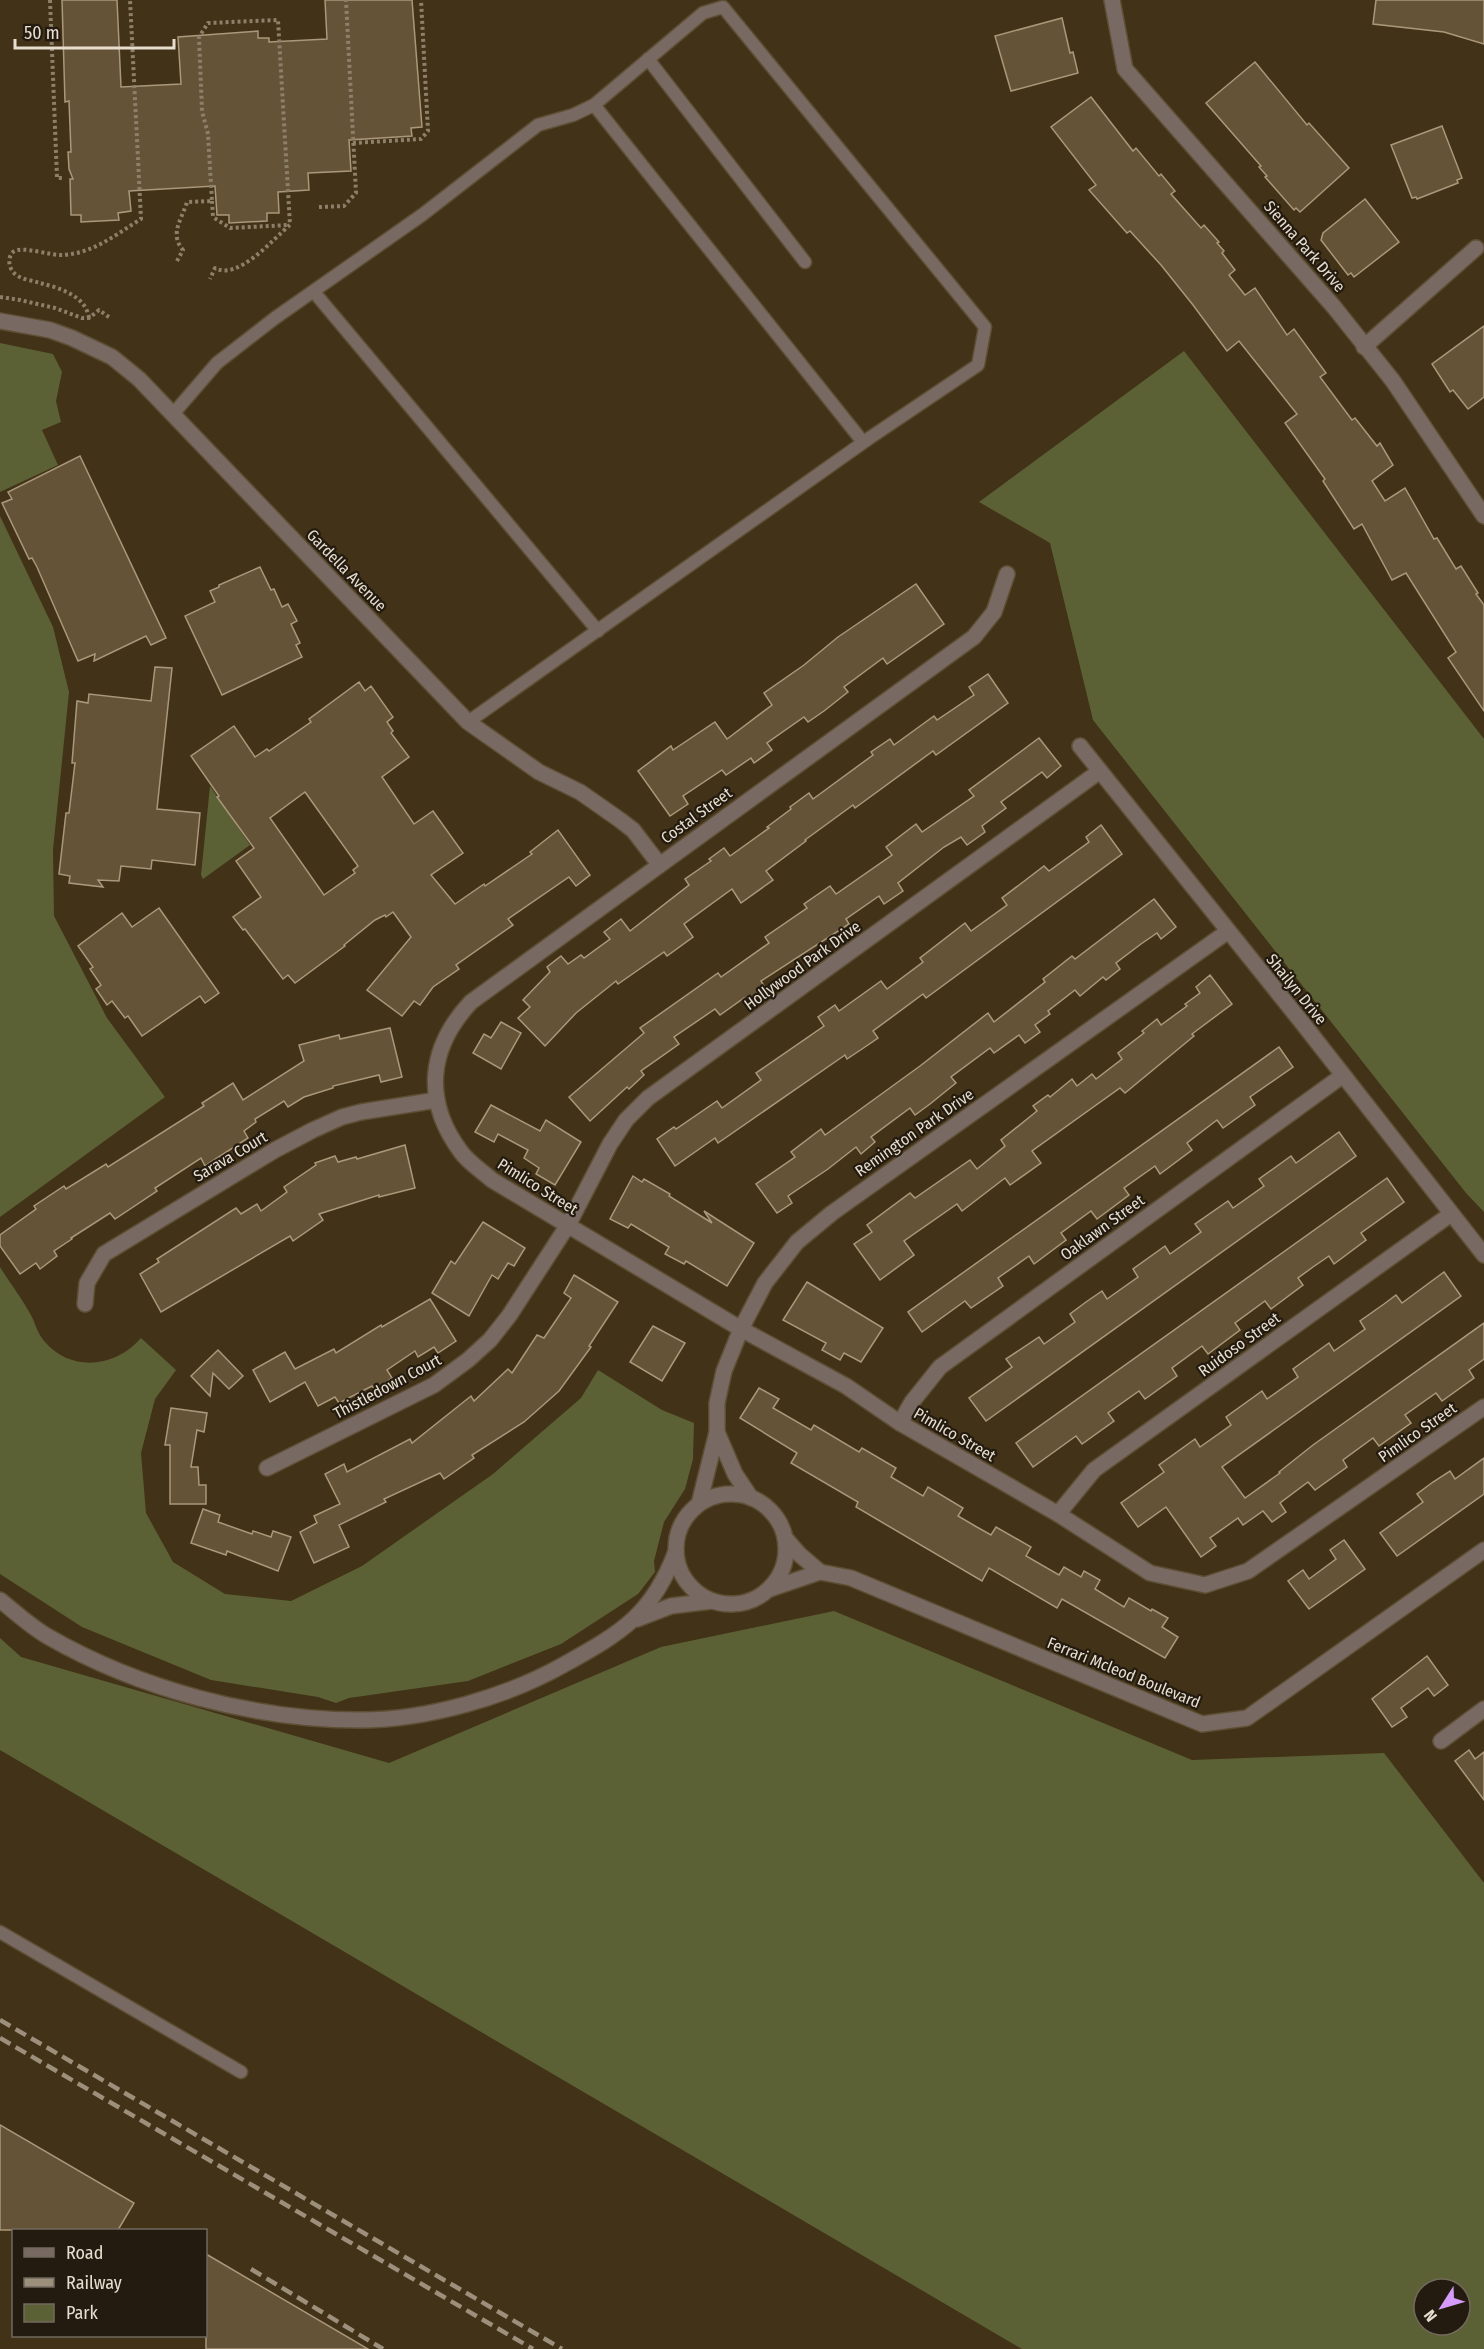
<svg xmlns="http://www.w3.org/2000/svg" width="1484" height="2349" viewBox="0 0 1484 2349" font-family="'Fira Sans Condensed',sans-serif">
	<rect width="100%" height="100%" fill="#423217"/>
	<g fill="#5b6135" fill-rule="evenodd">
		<path d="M0,343L53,354L62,372L56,401L61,422L42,430L58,465L0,492Z"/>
		<path d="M1184,351L1484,739V1212L1466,1193L1093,720L1050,543L979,502Z"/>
		<path d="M0,516L53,627L69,692L53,850L54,916L107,1018L165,1097L0,1217Z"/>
		<path d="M210,786L250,845L203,879L201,875Z"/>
		<path d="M0,1267C10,1283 23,1300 32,1317C36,1326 38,1334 45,1342C72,1373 116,1367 141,1338L176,1370L155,1399L141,1453L146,1513L173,1562L225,1594L291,1601L362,1566L493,1474L581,1398L598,1370L662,1410L694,1423L693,1459L685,1489L664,1522L654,1561L655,1572L638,1594L561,1644L468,1681L349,1698L336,1703L318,1697L211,1680L82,1627L0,1574Z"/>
		<path d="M834,1611L1192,1760L1384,1753L1484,1883V2349H1022L0,1750V1638L21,1657L389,1763L661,1647ZM1424,2289H1460V2325H1424Z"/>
	</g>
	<g fill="#645337" stroke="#aa987a" stroke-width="1.5" fill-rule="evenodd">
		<path d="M62,0H117L121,87L181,84L178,37L258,31V38H269V42L327,39L325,0H412L422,127L411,128L412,136L349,140L351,171L308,173L309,190L278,192L279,213H267V221L229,223V215H217L215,186L129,191L131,211L118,213L119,220L81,222V215H71L70,179H73L69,169L68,152H71L69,101L65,102Z"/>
		<path d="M1376,0H1484V44L1444,32L1373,24Z"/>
		<path d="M1062,18L1070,53L1073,52L1078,73L1011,91L995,36Z"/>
		<path d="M1255,62L1307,125L1309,123L1349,168L1300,212L1296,208L1294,210L1265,177L1267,176L1259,167L1261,166L1206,103Z"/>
		<path d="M1091,97L1133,151L1136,148L1159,176L1161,174L1175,191L1171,194L1201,228L1204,225L1219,242L1217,243L1224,251L1222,253L1235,270L1229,275L1245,295L1255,288L1287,335L1294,329L1326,373L1320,377L1352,420L1355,418L1377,446L1380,443L1393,465L1372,481L1385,501L1405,488L1434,539L1437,538L1456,569L1461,566L1478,593L1476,594L1484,605V711L1448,658L1456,652L1406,573L1392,580L1362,524L1354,529L1323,481L1325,479L1285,423L1297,414L1239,341L1227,351L1193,305L1161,265L1130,231L1127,233L1089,190L1096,185L1051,127Z"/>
		<path d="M1442,126L1462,178L1457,180L1458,183L1417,199L1416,197L1412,198L1391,145Z"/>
		<path d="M1365,199L1399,242L1354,277L1351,273L1348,275L1321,240L1323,233Z"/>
		<path d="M1484,326V397L1468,409L1453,390L1450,392L1432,364Z"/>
		<path d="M80,456L166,638L151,645L146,636L94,661L95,654L78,661L37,567L32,558L29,559L2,503L12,499L8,492Z"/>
		<path d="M260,567L271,590L274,589L282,607L288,604L297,621L291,624L300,643L296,645L302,657L222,695L185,616L215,602L210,591L219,587V585Z"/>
		<path d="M916,584L944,624L887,664L883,658L844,687L848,692L824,711L808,722L804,717L767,743L772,750L754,763L751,758L726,775L722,770L683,796L688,804L670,816L638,771L671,746L673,750L715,722L727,739L772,705L764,693L804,665L838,637Z"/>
		<path d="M155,667L172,668L157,809L200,813L195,865L152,860L151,869L121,866L119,881L98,880L103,887L69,883L70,876L59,874L66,813H69L75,763H72L77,701L88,703L89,694L151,701Z"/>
		<path d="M988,674L1008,703L936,755L933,751L855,808L853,805L805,840L806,841L766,871L773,880L741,903L732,889L684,924L693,937L667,956L664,952L618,984L616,981L576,1013L545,1046L518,1018L530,1007L523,1000L550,972L547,967L561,956L568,964L581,955L584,958L610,939L604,932L621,919L630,931L689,885L685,879L711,861L709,859L724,848L730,856L769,828L767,827L791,809L790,807L809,793L813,799L873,755L871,752L890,739L894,745L934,716L937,720L974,695L969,687Z"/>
		<path d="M359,682L365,691L371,686L393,717L387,722L393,731L391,733L409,757L382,777L414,824L433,811L463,853L431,875L455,904L484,884L485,886L532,854L530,852L558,830L590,875L576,886L569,877L508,919L513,925L456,965L459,969L433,987L420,1005L414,1001L402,1016L367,990L411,937L393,912L386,917L385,915L375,920L344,945L345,946L295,983L288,975L283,979L245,929L243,930L233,917L261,897L236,861L254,848L217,797L219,796L191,756L234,726L255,757L267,749L269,751L311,722L309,719ZM305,792L358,866L353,870L355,873L324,895L270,818Z"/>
		<path d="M1039,738L1061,766L1047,778L1042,772L1001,802L1006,808L982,826L985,832L967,845L961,837L944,847L898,883L903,891L884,904L879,896L846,919L849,924L761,981L766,989L747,1002L744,998L720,1015L715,1009L674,1037L679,1044L641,1071L644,1075L629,1089L627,1087L590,1121L569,1097L644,1033L640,1028L718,973L721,977L769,943L765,937L807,908L804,904L830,886L836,894L892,855L886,847L916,824L922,832L974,796L969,790Z"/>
		<path d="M1101,825L1122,854L926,998L923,994L873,1031L878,1038L862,1049L847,1059L845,1055L718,1143L715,1138L675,1166L657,1139L674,1127L676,1129L717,1101L722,1108L761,1080L756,1073L824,1026L818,1017L835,1005L839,1011L881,981L887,989L923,962L920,958L965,923L971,931L1007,905L1002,898L1044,866L1049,871L1089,842L1086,837Z"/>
		<path d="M1154,899L1176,927L1161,939L1157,933L1141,944L1116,963L1120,969L1106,980L1103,977L1080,996L1075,990L1048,1011L1050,1014L1035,1025L1040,1032L1025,1043L1019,1035L994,1053L990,1048L951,1077L956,1083L930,1104L915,1115L910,1108L871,1137L875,1142L861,1154L856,1147L828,1169L788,1196L792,1203L777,1213L756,1184L795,1157L791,1152L821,1129L825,1135L920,1066L988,1013L994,1022L1045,982L1043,979L1072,956L1075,959Z"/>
		<path d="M159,908L219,993L205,1003L200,996L142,1036L128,1016L125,1018L112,1001L107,1005L96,989L101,985L90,969L93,967L78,946L122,913L132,927Z"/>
		<path d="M1210,975L1232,1004L1192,1034L1194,1036L1125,1093L1120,1088L1032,1151L1041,1163L1010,1185L1005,1178L962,1211L957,1204L904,1241L914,1255L880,1280L854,1244L872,1232L867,1225L910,1193L915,1198L970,1160L977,1169L1005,1146L1001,1140L1037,1111L1033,1106L1048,1095L1050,1097L1072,1079L1077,1086L1092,1074L1096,1079L1122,1059L1118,1053L1144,1033L1142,1031L1157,1019L1161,1025L1187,1006L1185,1004L1200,993L1196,987Z"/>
		<path d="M501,1022L521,1033L501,1069L473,1053L484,1034L491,1038Z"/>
		<path d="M390,1028L402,1077L381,1082L379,1075L333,1086V1088L304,1097L288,1107L284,1101L255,1119L256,1122L244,1131L248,1138L205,1166L201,1158L155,1188L157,1191L115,1219L110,1213L71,1238L72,1239L54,1251L57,1256L40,1269L36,1263L20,1274L0,1246V1235L36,1209L34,1206L64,1186L66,1189L106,1164L108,1167L204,1106L202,1103L233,1083L243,1100L304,1061L299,1045L339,1035L340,1039Z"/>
		<path d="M1279,1047L1293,1067L1250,1097L1255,1105L1223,1128L1217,1120L1187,1143L1192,1150L1160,1174L1155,1166L1124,1188L1129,1195L1097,1219L1091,1211L1061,1233L1066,1240L1034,1264L1029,1256L998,1278L1003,1286L971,1308L965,1301L922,1332L908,1312Z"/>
		<path d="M491,1105L540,1131L546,1120L581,1142L555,1185L536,1174L539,1168L524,1158L528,1150L498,1134L494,1142L475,1132Z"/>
		<path d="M1339,1132L1356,1156L986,1421L969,1398L1012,1367L1006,1359L1039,1337L1044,1344L1075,1322L1070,1314L1086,1302L1102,1291L1107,1299L1138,1277L1133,1269L1165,1246L1170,1254L1201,1232L1195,1224L1228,1201L1233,1208L1264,1186L1259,1179L1291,1156L1296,1163Z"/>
		<path d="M405,1145L415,1188L379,1197V1195L319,1214L323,1220L293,1241L290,1236L161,1312L140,1274L159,1262L157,1259L236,1208L241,1214L257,1204L261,1211L287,1192L284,1187L316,1165L315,1163L335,1156L338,1162L356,1157L357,1159Z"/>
		<path d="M633,1176L642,1182L644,1179L670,1194L669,1196L712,1223L704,1211L754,1243L727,1286L686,1261L684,1264L665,1254L669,1247L631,1224L628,1228L610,1219Z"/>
		<path d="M1387,1178L1404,1202L1361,1233L1366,1240L1334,1264L1329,1256L1313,1267L1298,1278L1303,1285L1271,1309L1265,1301L1235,1323L1240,1330L1208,1354L1202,1346L1172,1368L1177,1376L1145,1399L1139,1391L1108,1413L1114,1421L1082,1444L1076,1436L1033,1467L1016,1443Z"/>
		<path d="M483,1222L525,1248L514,1266L508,1263L498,1279L492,1275L469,1316L432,1293L451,1261L455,1264Z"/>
		<path d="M1444,1272L1461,1296L1222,1467L1245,1498L1280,1473L1279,1472L1313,1445L1484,1323V1359L1469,1370L1474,1378L1442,1401L1436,1393L1405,1415L1411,1423L1379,1446L1373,1438L1343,1460L1347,1467L1315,1490L1308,1482L1280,1503L1286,1512L1272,1522L1263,1511L1243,1525L1238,1518L1210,1538L1216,1546L1201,1557L1166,1507L1138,1527L1121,1503L1164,1472L1159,1465L1195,1439L1200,1447L1231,1425L1226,1417L1262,1391L1267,1399L1298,1377L1293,1369L1329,1343L1334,1351L1365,1329L1360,1321L1384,1304L1396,1295L1402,1303Z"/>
		<path d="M574,1275L618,1302L589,1346L591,1347L559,1391L524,1422L472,1455L474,1458L444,1479L440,1473L384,1499L386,1502L339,1525L349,1547L314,1563L300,1532L317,1523L314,1516L340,1504L325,1474L344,1464L347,1472L410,1439L412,1443L471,1396L474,1401L508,1369L512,1373L537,1335L544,1338L571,1298L564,1293Z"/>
		<path d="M807,1282L883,1328L861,1362L844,1353L840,1360L822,1350L826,1343L783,1320Z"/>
		<path d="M430,1299L456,1341L438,1353L434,1347L418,1357L415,1351L387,1370L392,1378L375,1390L372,1386L339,1403L335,1397L318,1406L305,1382L270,1402L253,1370L285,1352L295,1369L334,1349L336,1353L381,1325L382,1327Z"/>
		<path d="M653,1326L685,1343L662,1381L630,1362Z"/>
		<path d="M218,1350L243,1376L229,1389L213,1373L210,1396L191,1376Z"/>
		<path d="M759,1388L779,1399L773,1408L811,1430L814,1425L859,1452L862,1448L896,1468L891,1477L923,1496L928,1487L963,1508L958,1516L975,1526L991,1535L996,1527L1031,1547L1026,1556L1059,1575L1064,1567L1081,1577L1084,1571L1100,1580L1095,1589L1124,1607L1129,1598L1151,1611L1152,1609L1168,1618L1162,1627L1178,1637L1165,1658L1062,1599L1057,1608L989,1568L982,1581L856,1507L858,1502L791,1463L797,1453L740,1418Z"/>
		<path d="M171,1408L207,1413L204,1432L197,1430L191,1467H198L199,1485H206V1504H170V1445H165Z"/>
		<path d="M1484,1458V1494L1397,1556L1380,1533L1423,1502L1417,1494L1433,1482L1450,1471L1455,1479Z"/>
		<path d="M203,1509L220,1515L218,1522L252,1534L253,1531L271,1537L273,1531L291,1537L278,1571L227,1551L226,1555L191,1543Z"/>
		<path d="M1344,1540L1365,1569L1309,1609L1288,1581L1303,1570L1309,1579L1336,1559L1330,1550Z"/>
		<path d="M1427,1656L1448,1685L1434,1696L1428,1688L1401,1708L1407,1717L1392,1727L1372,1699Z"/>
		<path d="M1469,1750L1475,1759L1484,1752V1800L1455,1761Z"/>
		<path d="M0,2125L134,2203L118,2230H0Z"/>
		<path d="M206,2254L368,2349H206Z"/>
	</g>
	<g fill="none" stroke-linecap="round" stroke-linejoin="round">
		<g stroke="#5d4e34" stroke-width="15">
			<g id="service">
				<path d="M648,59L805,262"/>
				<path d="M594,105L863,442"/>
				<path d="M314,292L598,631"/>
				<path d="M173,414L217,363L275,318L422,215L538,125L573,115L594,105L703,13L723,7L985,327L978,365L871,437L468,722"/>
				<path d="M0,1932L241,2072"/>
			</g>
		</g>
		<g stroke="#5d4e34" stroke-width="18">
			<g id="minor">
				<path d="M1112,0L1125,69L1334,307L1393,381L1484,516"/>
				<path d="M0,321L50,330L72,338L112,357L139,379L468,722L539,772L580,792L620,820L633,830L659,864"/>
				<path d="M1364,347L1476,248"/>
				<path d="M1007,574L994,612L974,637L471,1002C428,1048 423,1101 461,1152C469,1163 482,1171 492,1180L741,1329L846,1386L900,1423L1058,1514L1150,1573L1205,1585L1248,1571L1484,1407"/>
				<path d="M1080,746L1304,1025L1484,1255"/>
				<path d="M85,1304L87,1283L104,1254L275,1150L313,1130L342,1117L361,1112L437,1100"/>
				<path d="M900,1423L912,1402L940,1367L1342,1076"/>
				<path d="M717,1432L735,1474L751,1498"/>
				<path d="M267,1468L434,1385L468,1360L490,1340L509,1316L568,1225L610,1144L626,1120L648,1098L1100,771"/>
				<circle cx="731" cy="1549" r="55"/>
				<path d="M699,1504L717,1432V1403L724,1371L741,1329L765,1283L797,1242L832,1213L1227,932"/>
				<path d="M1058,1514L1094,1470L1451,1214"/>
				<path d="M785,1538L799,1554L820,1572"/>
				<path d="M770,1589L820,1572L851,1578L1202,1724L1247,1718L1484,1550"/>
				<path d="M0,1600C15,1612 30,1626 47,1636C139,1689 254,1720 360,1720C427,1720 507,1697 565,1664C621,1633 653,1614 676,1551"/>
				<path d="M637,1619L671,1606L712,1601"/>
				<path d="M1441,1741L1484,1709"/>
			</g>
		</g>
		<g stroke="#8d7f6a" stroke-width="4" stroke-dasharray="3 3" stroke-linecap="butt">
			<path d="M50,0L57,178H64"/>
			<path d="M353,143L421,139L428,131L421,0"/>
			<path d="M212,201L213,217L230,228L289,225"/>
			<path d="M319,207L344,206L356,193L346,0"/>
			<path d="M177,261L183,250C169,234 182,219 187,202L212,201L208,134L202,111L199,37L208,23L278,20L290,225C273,239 238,281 215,268L210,279"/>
			<path d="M0,297L20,300L55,308L82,318H89L99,310L110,318"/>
			<path d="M89,318C86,296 60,288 40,283C32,280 21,280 14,273C9,268 7,258 13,252C21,245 51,256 63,255C94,253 115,235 141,219L130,0"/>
		</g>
		<use href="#service" stroke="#786a62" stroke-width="12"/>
		<use href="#minor" stroke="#786a62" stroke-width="15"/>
		<g stroke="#9c8f7b" stroke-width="4.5" stroke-dasharray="12 6" stroke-linecap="butt">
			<path d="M0,2020L562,2349"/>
			<path d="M0,2038L533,2349"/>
			<path d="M251,2269L383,2349"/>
		</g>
	</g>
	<g text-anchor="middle" stroke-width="4.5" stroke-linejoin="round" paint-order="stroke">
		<g font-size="16" fill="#e8decf" stroke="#231b10">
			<text transform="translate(1305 246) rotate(49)" y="6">Sienna Park Drive</text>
			<text transform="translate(347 570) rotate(46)" y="6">Gardella Avenue</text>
			<text transform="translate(696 815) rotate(-36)" y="6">Costal Street</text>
			<text transform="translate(802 965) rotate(-36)" y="6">Hollywood Park Drive</text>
			<text transform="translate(1297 989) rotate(51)" y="6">Shailyn Drive</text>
			<text transform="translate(914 1132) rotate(-35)" y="6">Remington Park Drive</text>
			<text transform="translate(230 1156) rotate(-31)" y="6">Sarava Court</text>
			<text transform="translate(538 1186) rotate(32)" y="6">Pimlico Street</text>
			<text transform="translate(1102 1227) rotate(-36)" y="6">Oaklawn Street</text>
			<text transform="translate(1239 1344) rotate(-36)" y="6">Ruidoso Street</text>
			<text transform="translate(387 1386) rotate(-28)" y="6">Thistledown Court</text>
			<text transform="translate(1417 1432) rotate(-35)" y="6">Pimlico Street</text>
			<text transform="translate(955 1434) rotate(30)" y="6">Pimlico Street</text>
			<text transform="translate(1124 1672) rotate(22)" y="6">Ferrari Mcleod Boulevard</text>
		</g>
	</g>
	<rect x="12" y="2229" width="195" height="108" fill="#231b10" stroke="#72695c" stroke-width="1.5"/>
	<rect x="24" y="2248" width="30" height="9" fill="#786a62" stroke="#72695c" stroke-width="1.5"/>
	<text x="66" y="2259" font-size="18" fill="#e8decf">Road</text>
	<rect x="24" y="2278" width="30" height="9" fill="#9c8f7b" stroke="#72695c" stroke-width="1.5"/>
	<text x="66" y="2289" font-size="18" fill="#e8decf">Railway</text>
	<rect x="24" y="2304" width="30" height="18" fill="#5b6135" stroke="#72695c" stroke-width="1.5"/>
	<text x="66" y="2319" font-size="18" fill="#e8decf">Park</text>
	<g transform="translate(1442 2307) rotate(233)"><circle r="28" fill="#231b10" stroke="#72695c" stroke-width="1.5"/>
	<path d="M0-4.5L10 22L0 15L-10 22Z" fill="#d59bfa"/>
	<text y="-9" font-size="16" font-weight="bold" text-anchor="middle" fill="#e8decf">N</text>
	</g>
	<path d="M15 39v9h159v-9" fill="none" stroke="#e8decf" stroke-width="3"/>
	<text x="24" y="39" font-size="18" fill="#e8decf" stroke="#231b10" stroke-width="4.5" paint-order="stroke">50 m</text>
</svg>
